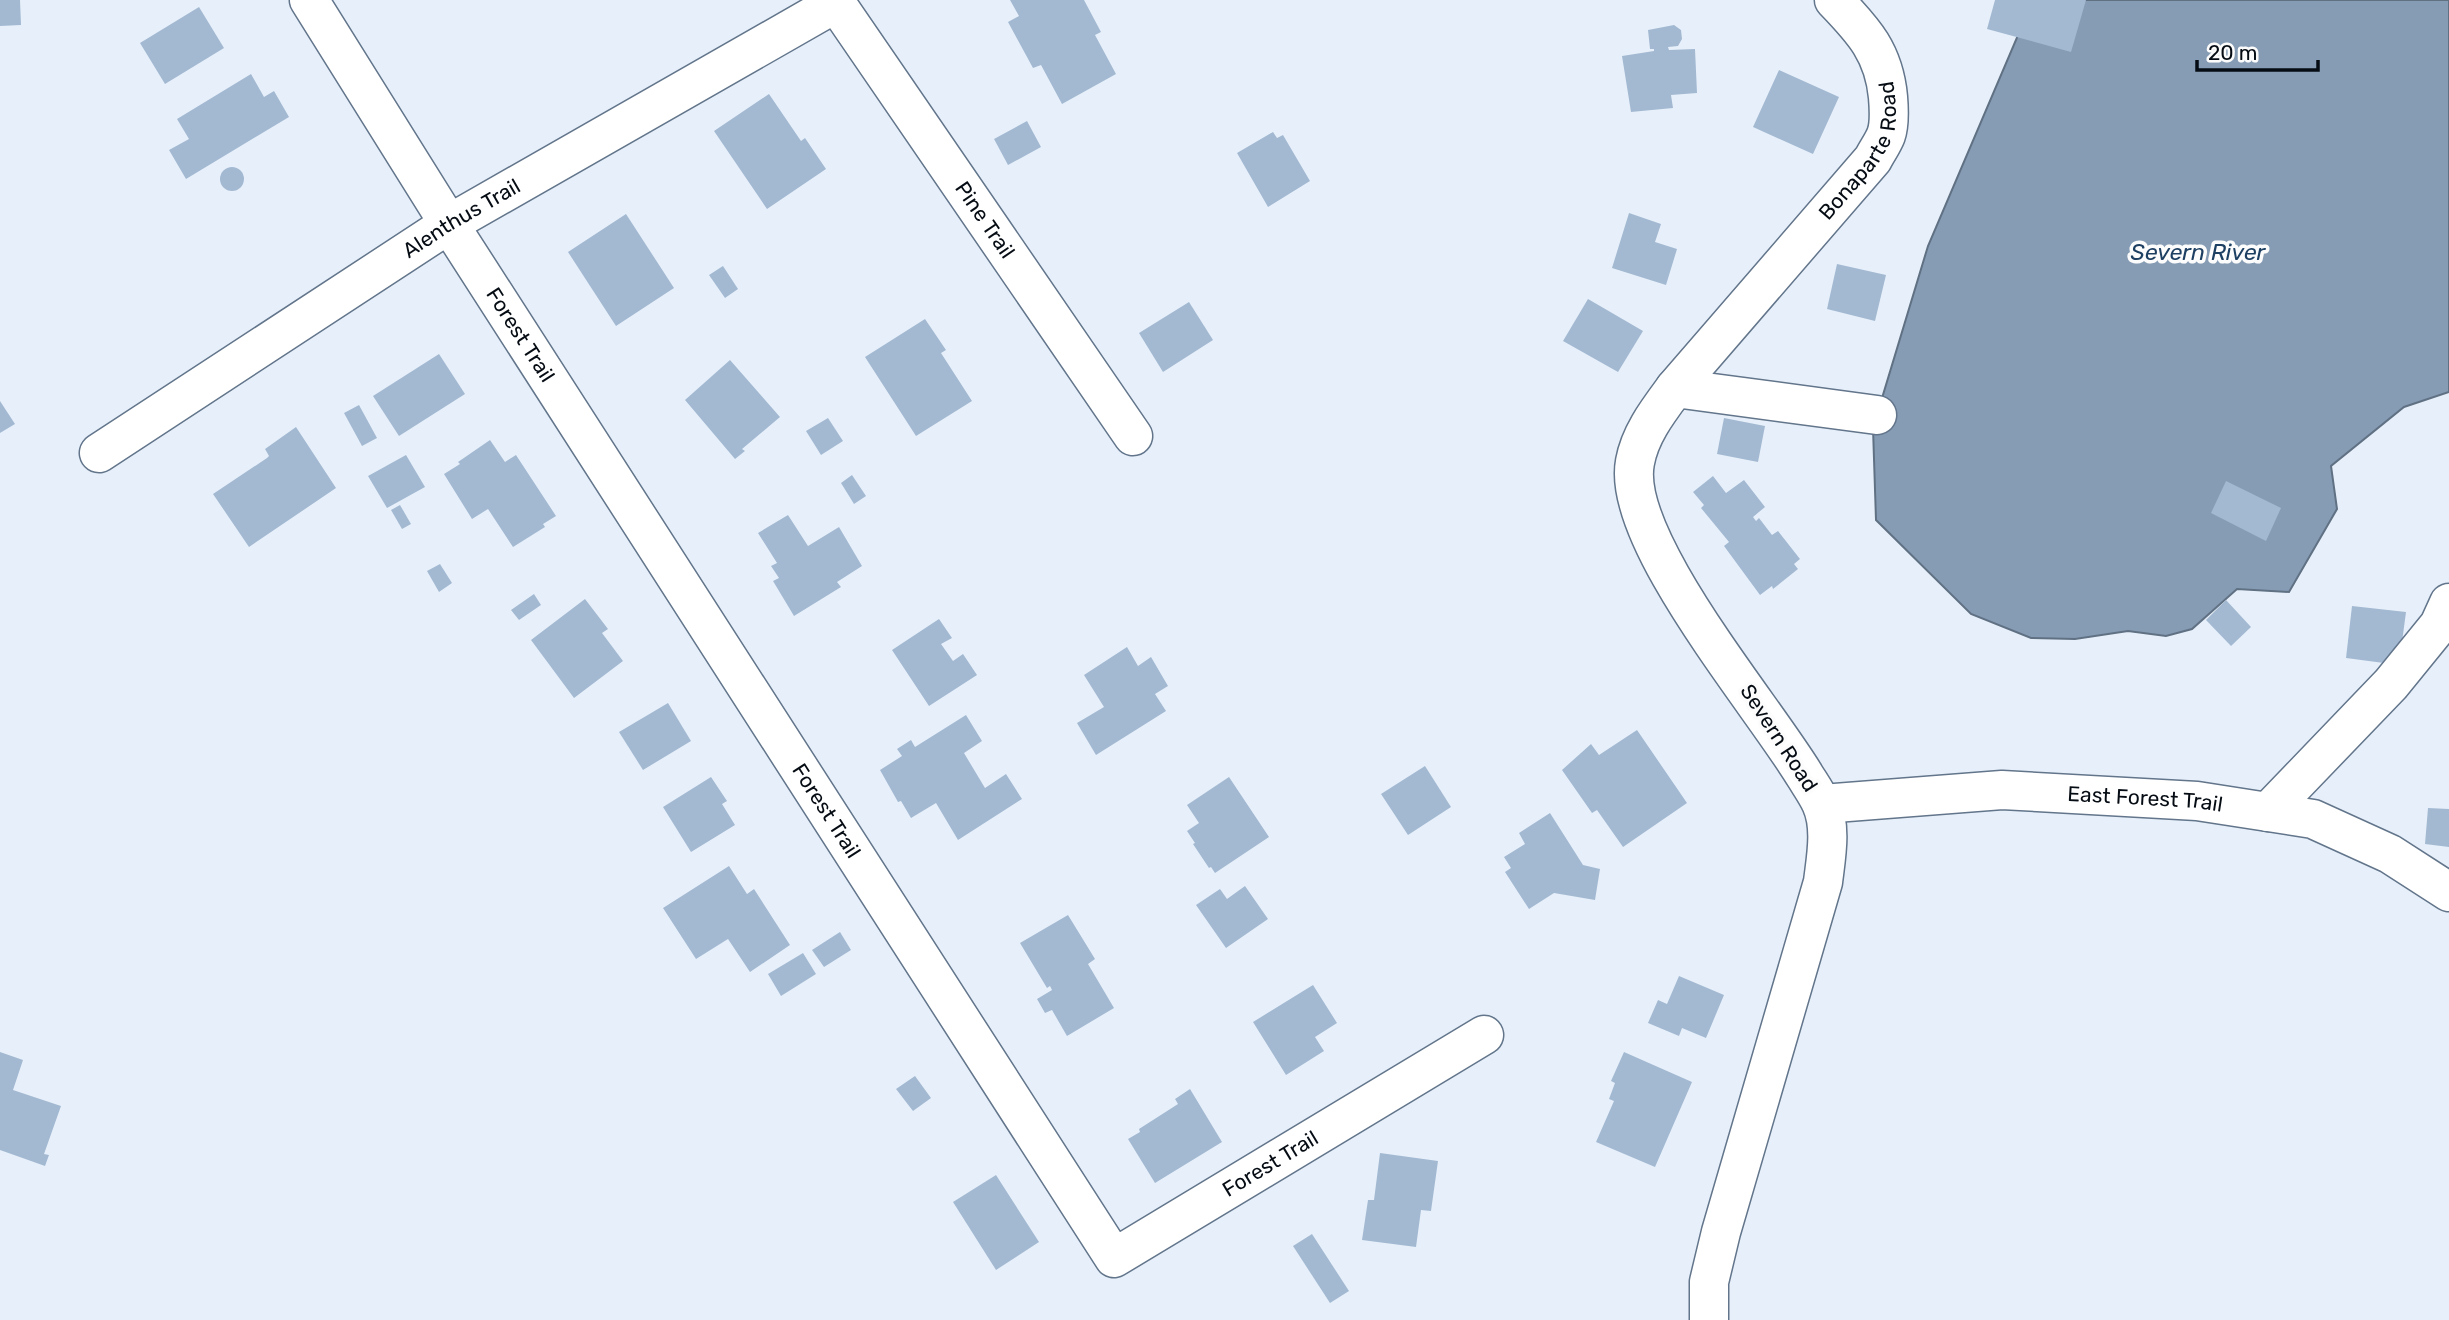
<svg xmlns="http://www.w3.org/2000/svg" width="2449" height="1320" viewBox="0 0 2449 1320" font-family="Rubik,sans-serif">
	<rect width="100%" height="100%" fill="#e7f0fa"/>
	<path fill="#869cb4" stroke="#607184" stroke-width="2" d="M2033,0H2449V392L2404,407L2331,466L2337,509L2289,592L2237,589L2192,629L2166,636L2128,631L2075,639L2031,638L1971,614L1876,520L1873,428L1928,246Z"/>
	<g fill="#a3b9d2">
		<path d="M0,0H20L21,25L0,26Z"/>
		<path d="M1010,0H1084L1101,32L1095,35L1116,74L1062,104L1041,65L1033,68L1008,22L1019,16Z"/>
		<path d="M1995,0H2086L2071,52L1987,29Z"/>
		<path d="M199,7L224,48L165,84L140,43Z"/>
		<path d="M1674,25L1681,30L1682,39L1678,46L1668,47L1669,50L1695,49L1697,93L1671,95L1673,108L1631,112L1622,56L1654,51V49H1650L1648,30Z"/>
		<path d="M1779,70L1839,97L1813,154L1753,127Z"/>
		<path d="M251,74L264,97L274,91L289,117L186,179L169,150L189,139L177,119Z"/>
		<path d="M769,94L801,141L805,138L826,169L767,209L714,131Z"/>
		<path d="M1027,121L1041,147L1008,165L994,139Z"/>
		<path d="M1273,132L1277,138L1283,135L1310,181L1268,207L1237,153Z"/>
		<circle cx="232" cy="179" r="12"/>
		<path d="M1629,213L1661,224L1655,242L1677,249L1666,285L1612,268Z"/>
		<path d="M626,214L674,288L616,326L568,252Z"/>
		<path d="M1837,264L1886,275L1875,321L1827,309Z"/>
		<path d="M723,266L738,289L725,298L709,275Z"/>
		<path d="M1588,299L1643,331L1618,372L1563,341Z"/>
		<path d="M1189,302L1213,340L1163,372L1139,333Z"/>
		<path d="M925,319L946,350L941,353L972,401L916,436L865,357Z"/>
		<path d="M439,354L465,394L399,436L373,396Z"/>
		<path d="M730,360L780,417L742,449L745,451L735,459L685,400Z"/>
		<path d="M0,401L15,424L0,433Z"/>
		<path d="M359,405L377,438L362,446L344,413Z"/>
		<path d="M828,418L843,441L821,455L806,431Z"/>
		<path d="M1724,418L1765,426L1758,462L1717,454Z"/>
		<path d="M296,427L336,488L249,547L213,494L267,458L269,456L265,449Z"/>
		<path d="M490,440L505,462L516,455L556,516L543,524L545,527L513,547L488,509L472,519L444,474L460,464L458,462Z"/>
		<path d="M406,455L425,487L387,508L368,476Z"/>
		<path d="M852,475L866,496L854,504L841,483Z"/>
		<path d="M1713,476L1726,493L1744,480L1765,507L1753,517L1756,521L1759,518L1772,535L1778,531L1800,559L1794,564L1798,569L1773,589L1772,586L1760,595L1724,546L1729,542L1701,508L1704,505L1693,492Z"/>
		<path d="M2226,481L2281,508L2266,541L2211,513Z"/>
		<path d="M400,505L411,524L402,529L391,510Z"/>
		<path d="M788,515L808,546L839,527L862,566L837,582L841,587L794,616L773,581L779,578L771,566L777,563L758,533Z"/>
		<path d="M440,564L452,583L439,592L427,571Z"/>
		<path d="M534,594L541,605L519,620L511,610Z"/>
		<path d="M585,599L608,629L602,633L623,661L574,698L531,640Z"/>
		<path d="M2226,600L2251,627L2231,646L2206,620Z"/>
		<path d="M2352,606L2406,612L2399,665L2346,658Z"/>
		<path d="M939,619L952,638L941,644L953,661L963,654L977,675L929,706L892,650Z"/>
		<path d="M1127,647L1138,666L1151,657L1168,686L1155,694L1166,711L1096,755L1077,723L1104,707L1084,675Z"/>
		<path d="M668,703L691,741L643,770L619,732Z"/>
		<path d="M966,715L982,741L964,753L985,788L1006,774L1022,799L958,840L936,803L911,818L901,801L898,802L880,770L902,756L897,749L900,747L911,740L915,747Z"/>
		<path d="M1637,730L1687,803L1623,847L1597,810L1592,813L1562,770L1591,744L1599,755Z"/>
		<path d="M1425,766L1451,807L1408,835L1381,794Z"/>
		<path d="M711,777L727,801L722,804L735,825L691,852L663,807Z"/>
		<path d="M1229,777L1269,837L1215,873L1211,867L1209,868L1193,844L1195,843L1187,831L1199,823L1187,805Z"/>
		<path d="M2428,808L2449,809V847L2425,844Z"/>
		<path d="M1550,813L1583,865L1600,869L1595,900L1554,893L1529,909L1505,872L1511,868L1504,857L1525,844L1519,833Z"/>
		<path d="M729,866L747,894L754,889L790,945L750,972L728,939L696,959L663,908Z"/>
		<path d="M1245,886L1268,919L1226,948L1196,905L1220,889L1227,899Z"/>
		<path d="M1068,915L1095,959L1088,964L1114,1008L1067,1036L1052,1010L1045,1013L1037,999L1052,990L1050,986L1047,988L1020,943Z"/>
		<path d="M840,932L851,950L824,967L812,950Z"/>
		<path d="M803,953L816,974L781,996L768,974Z"/>
		<path d="M1679,976L1724,995L1706,1038L1682,1028L1679,1036L1648,1023L1658,1000L1667,1004Z"/>
		<path d="M1313,985L1337,1023L1315,1037L1324,1051L1286,1075L1253,1022Z"/>
		<path d="M0,1052L23,1060L13,1090L61,1106L44,1154L49,1155L45,1166L0,1150Z"/>
		<path d="M1624,1052L1692,1082L1655,1167L1596,1142L1614,1101L1609,1099L1615,1083L1611,1081Z"/>
		<path d="M915,1076L931,1098L913,1111L896,1089Z"/>
		<path d="M1190,1089L1222,1142L1155,1183L1128,1139L1140,1132L1139,1129L1178,1104L1175,1099Z"/>
		<path d="M1380,1153L1438,1161L1431,1211L1421,1210L1416,1247L1362,1240L1368,1200H1374Z"/>
		<path d="M996,1175L1039,1242L996,1270L953,1202Z"/>
		<path d="M1312,1234L1349,1291L1330,1303L1293,1246Z"/>
	</g>
	<g fill="none" stroke-linecap="round" stroke-linejoin="round">
		<g stroke="#62758b" stroke-width="41">
			<g id="minor">
				<path id="s1" d="M309,0L449,224L1114,1258L1484,1035"/>
				<path d="M1675,388L1877,415"/>
				<path id="s2" d="M99,453L449,224L836,3L1133,436"/>
				<path id="s3" d="M1822,804L2002,790L2197,801L2313,819L2390,854L2449,892"/>
				<path d="M2268,812L2391,684L2439,625L2449,603"/>
				<path id="s4" d="M1709,1320V1282L1721,1232L1823,882C1826,857 1832,827 1821,803C1817,794 1810,784 1805,776C1763,706 1620,539 1635,462C1640,434 1658,411 1675,388L1873,159C1877,151 1883,143 1886,135C1890,124 1889,109 1888,97C1884,53 1864,31 1834,0"/>
			</g>
		</g>
		<use href="#minor" stroke="#fff" stroke-width="38"/>
	</g>
	<g text-anchor="middle" stroke-width="7" stroke-linejoin="round" paint-order="stroke">
		<g font-size="21" fill="#060c14" stroke="#fcfcfc">
			<text dy="7" stroke="none"><textPath href="#s4" startOffset="1318">Bonaparte Road</textPath></text>
			<text dy="7" stroke="none"><textPath href="#s2" startOffset="432">Alenthus Trail</textPath></text>
			<text dy="7" stroke="none"><textPath href="#s2" startOffset="1127">Pine Trail</textPath></text>
			<text dy="7" stroke="none"><textPath href="#s1" startOffset="396">Forest Trail</textPath></text>
			<text transform="translate(1779 738) rotate(57)" y="7">Severn Road</text>
			<text dy="7" stroke="none"><textPath href="#s3" startOffset="324">East Forest Trail</textPath></text>
			<text dy="7" stroke="none"><textPath href="#s1" startOffset="962">Forest Trail</textPath></text>
			<text dy="7" stroke="none"><textPath href="#s1" startOffset="1676">Forest Trail</textPath></text>
		</g>
		<g font-size="23" font-style="italic" fill="#1d3f62" stroke="#fcfcfc">
			<text x="2198" y="260">Severn River</text>
		</g>
	</g>
	<path d="M2197 60v10h121v-10" fill="none" stroke="#060c14" stroke-width="3.5"/>
	<text x="2208" y="60" font-size="21" fill="#060c14" stroke="#fcfcfc" stroke-width="5" paint-order="stroke">20 m</text>
</svg>
